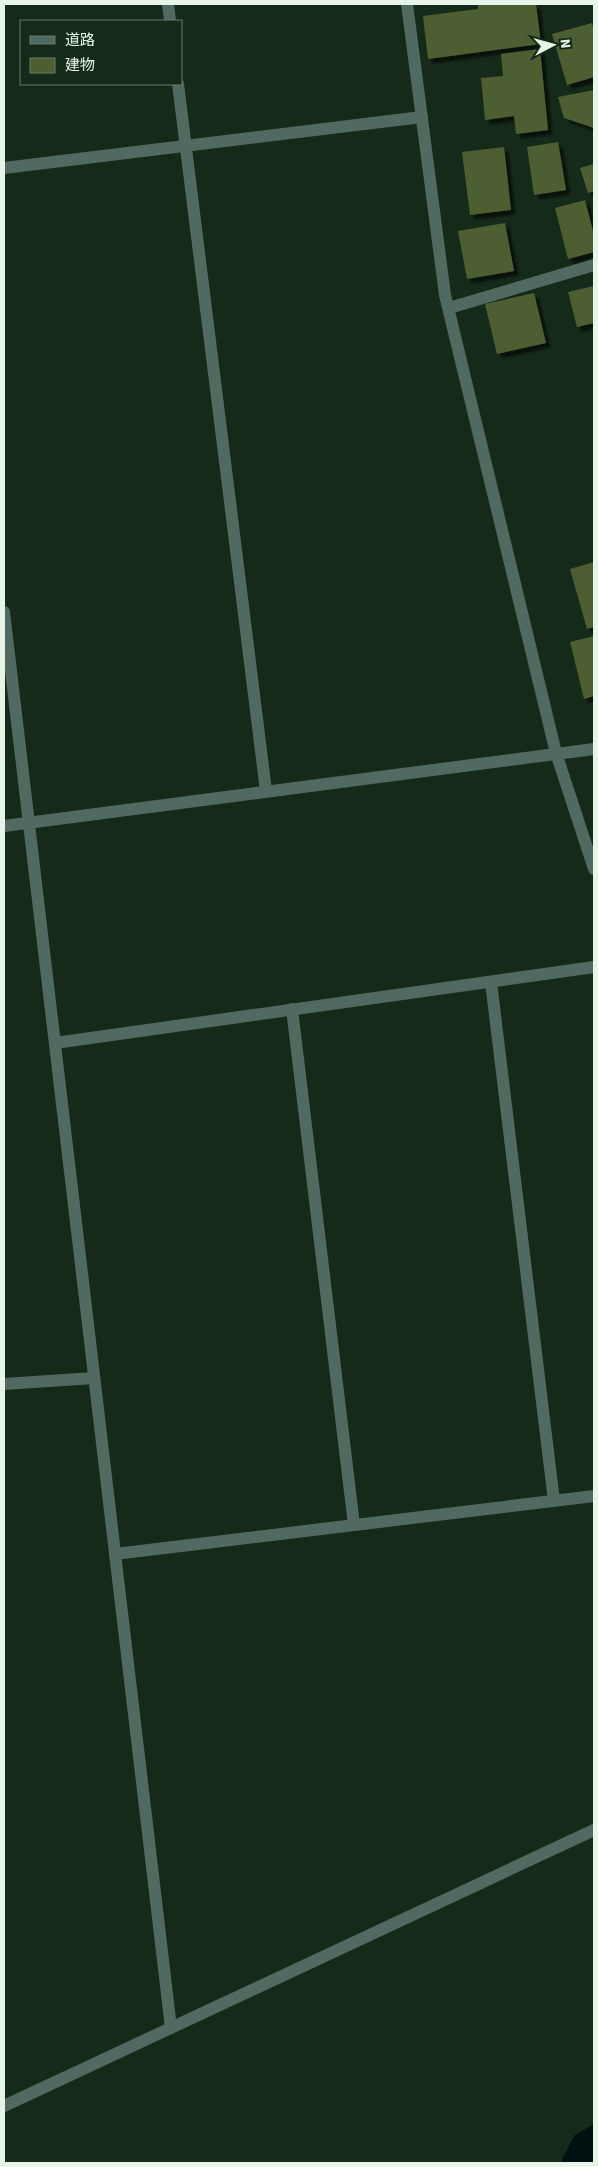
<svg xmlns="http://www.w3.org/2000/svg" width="598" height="2167" viewBox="0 0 598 2167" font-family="'Source Sans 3','Noto Sans JP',sans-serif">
	<defs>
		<filter id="shadow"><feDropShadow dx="4.5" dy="4.5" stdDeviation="1" flood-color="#0009"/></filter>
	</defs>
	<rect width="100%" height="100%" fill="#152a19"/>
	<path fill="#011" d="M594,2124V2163H562V2159L575,2135Z"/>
	<g fill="#4d5f31" filter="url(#shadow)">
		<path d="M478,4H536L541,44L428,59L423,16L478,9Z"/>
		<path d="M592,23L594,31V77L567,85L552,34Z"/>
		<path d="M540,49L548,130L516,134L514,116L485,120L481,78L503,76L501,54Z"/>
		<path d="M594,90V128L564,118L558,97Z"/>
		<path d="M558,142L566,190L534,195L527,147Z"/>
		<path d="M504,147L511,210L470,215L462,152Z"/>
		<path d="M594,164V191L588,193L580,168Z"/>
		<path d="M585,200L594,235V252L568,259L555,208Z"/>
		<path d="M505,223L514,271L467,279L458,231Z"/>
		<path d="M594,286V323L577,327L568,292Z"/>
		<path d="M534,293L546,343L497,354L485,304Z"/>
		<path d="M594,562V627L587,629L570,569Z"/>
		<path d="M594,636V696L584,699L570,642Z"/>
	</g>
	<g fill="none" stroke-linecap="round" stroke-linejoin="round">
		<g stroke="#516a61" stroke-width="12">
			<path d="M168,4L170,21"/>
			<path d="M407,4L445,295L556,753L594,869"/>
			<path d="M178,84L266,791"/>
			<path d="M4,168L422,117"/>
			<path d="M449,308L594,265"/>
			<path d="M4,612L171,2028"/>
			<path d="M4,826L594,749"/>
			<path d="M491,982L554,1501"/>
			<path d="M292,1009L354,1525"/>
			<path d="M55,1043L594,967"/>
			<path d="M4,1384L94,1378"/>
			<path d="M115,1554L594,1496"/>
			<path d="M4,2106L594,1830"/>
		</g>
	</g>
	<rect width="598" height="2167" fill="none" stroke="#e7f4e8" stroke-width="10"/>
	<rect x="20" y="20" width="162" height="65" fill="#152a19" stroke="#697b6c"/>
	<rect x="30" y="36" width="25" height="8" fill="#516a61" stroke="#697b6c"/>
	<text x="65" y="45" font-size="15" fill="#e7f4e8">道路</text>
	<rect x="30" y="58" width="25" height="15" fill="#4d5f31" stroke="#697b6c"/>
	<text x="65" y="70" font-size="15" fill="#e7f4e8">建物</text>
	<g transform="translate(553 45) rotate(84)" stroke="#152a19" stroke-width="4" paint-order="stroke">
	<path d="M0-4L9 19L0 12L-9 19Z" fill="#e7f4e8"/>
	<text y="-8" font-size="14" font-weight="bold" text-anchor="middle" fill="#e7f4e8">N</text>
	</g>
</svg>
